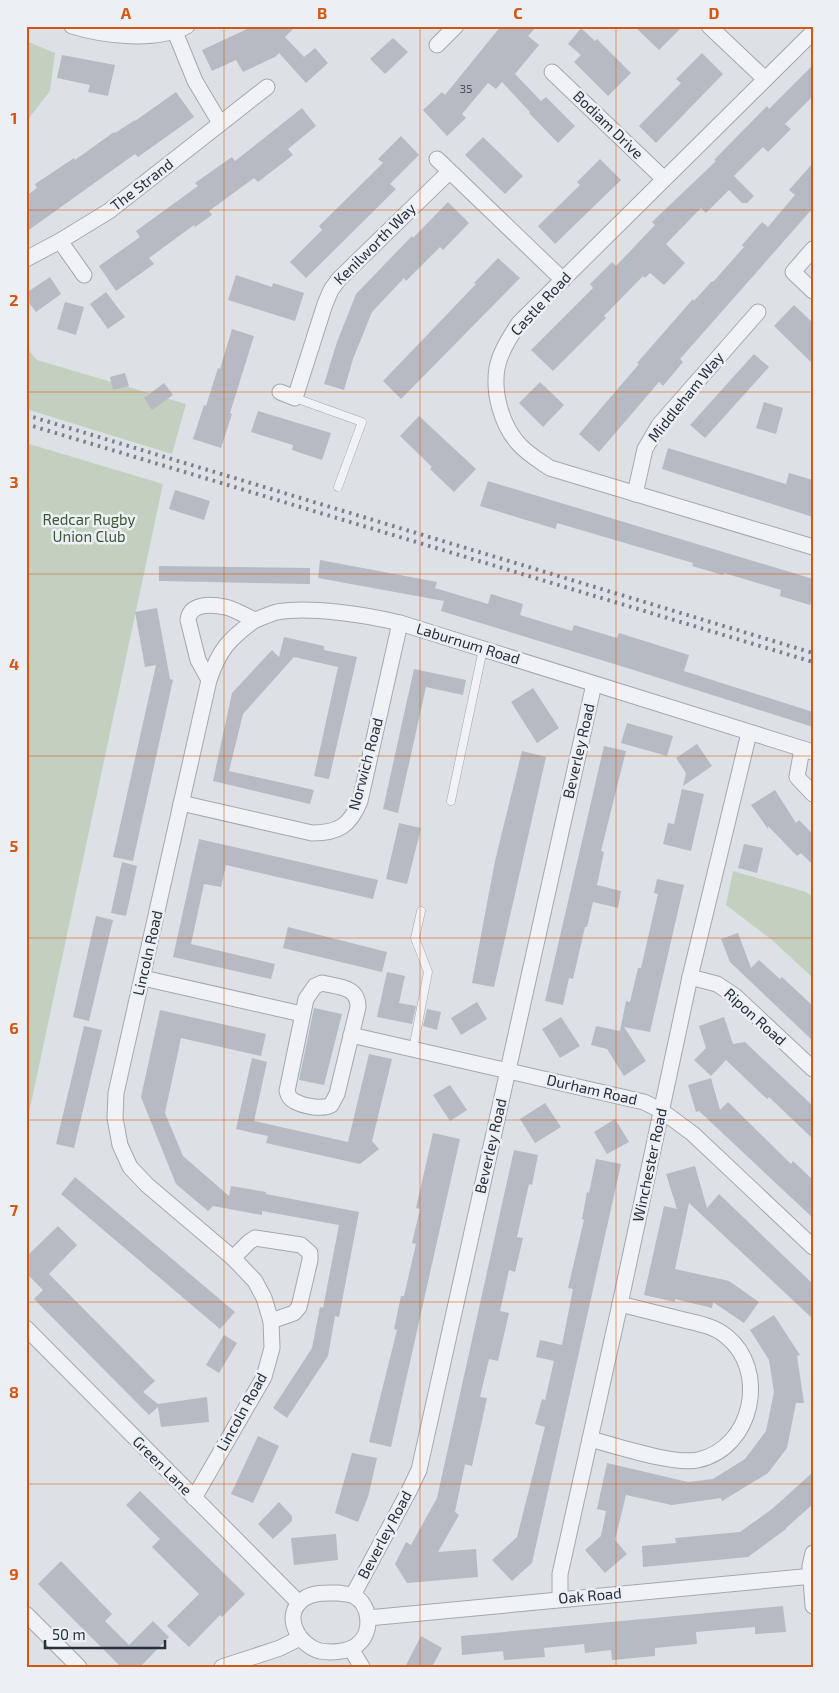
<svg xmlns="http://www.w3.org/2000/svg" width="839" height="1693" viewBox="0 0 839 1693" font-family="'Exo 2',sans-serif">
	<rect width="100%" height="100%" fill="#dde1e6"/>
	<g fill="#c3d0bf">
		<path d="M26,41L55,53L50,91L26,122Z"/>
		<path d="M26,347L37,360L186,404L172,454L26,409Z"/>
		<path d="M26,443L163,484L26,1127Z"/>
		<path d="M733,871L806,892L813,897V978L772,940L726,905Z"/>
	</g>
	<g fill="#b5bac3">
		<path d="M248,26H296L285,37L304,57L315,48L328,63L306,83L279,53L275,57L243,72L236,60L212,71L202,50L245,30Z"/>
		<path d="M501,26H537L528,36L539,45L515,74L541,101L546,97L575,126L558,143L529,113L530,112L502,82L496,89L488,83L462,114L466,118L447,136L423,110L442,92L445,95Z"/>
		<path d="M634,26H683L659,50Z"/>
		<path d="M581,28L595,41L597,39L631,73L608,96L574,62L581,55L568,44Z"/>
		<path d="M393,38L408,52L385,74L370,59Z"/>
		<path d="M702,53L723,74L656,143L639,126L681,83L676,79Z"/>
		<path d="M62,55L115,65L108,96L88,92L90,85L57,78Z"/>
		<path d="M813,65V96L785,124L791,129L768,152L763,147L734,176L754,196L747,203H742L729,190L706,213L701,208L666,244L685,263L664,285L650,273L645,278L643,276L604,316L606,318L553,371L531,350L593,288L590,284L612,262L616,266L655,225L652,222L716,161L714,160L767,106L769,109Z"/>
		<path d="M176,92L194,117L138,157L135,154L26,232V196L37,188L35,184L74,158L75,160L114,132L115,133L135,120V121Z"/>
		<path d="M302,108L316,126L288,149L293,155L258,182L254,178L209,211L212,215L195,227L194,225L149,258L154,264L116,291L99,266L140,237L136,231L198,186L195,183L232,157L235,161Z"/>
		<path d="M401,136L419,155L390,184L396,189L306,278L290,262L322,230L319,226L383,163L378,159Z"/>
		<path d="M483,137L523,176L505,194L465,155Z"/>
		<path d="M600,159L621,180L555,244L538,226L580,185L577,182Z"/>
		<path d="M813,163V208L680,359L683,362L663,386L659,382L599,452L579,434L639,364L637,363L693,299L694,301L712,281L713,282L744,247L742,245L762,222L768,227L795,195L789,190Z"/>
		<path d="M448,202L469,223L443,250L440,247L406,281L404,278L372,312L353,359L344,390L324,384L337,342L356,294L412,236L413,238Z"/>
		<path d="M498,258L520,278L401,399L383,381L476,284L474,283Z"/>
		<path d="M236,275L272,287L273,283L304,293L295,321L228,300Z"/>
		<path d="M50,277L61,294L36,312L26,299V293Z"/>
		<path d="M106,292L125,317L108,329L90,304Z"/>
		<path d="M65,302L84,307L76,335L57,329Z"/>
		<path d="M794,305L813,323V364L774,326Z"/>
		<path d="M232,329L254,336L230,413L232,414L221,448L193,439L204,405L206,406L218,368L220,369Z"/>
		<path d="M754,354L769,367L705,438L690,425Z"/>
		<path d="M125,373L129,386L113,390L110,377Z"/>
		<path d="M540,382L564,405L543,427L519,403Z"/>
		<path d="M164,383L173,395L152,410L144,398Z"/>
		<path d="M764,402L783,408L776,434L756,428Z"/>
		<path d="M258,411L331,433L322,460L292,450L293,445L251,432Z"/>
		<path d="M419,416L476,469L454,492L430,469L432,467L400,436Z"/>
		<path d="M668,448L786,484L789,473L813,480V517L662,469Z"/>
		<path d="M488,481L813,579V597L810,605L780,596L781,590L724,573L723,575L692,566L693,563L557,523L556,529L480,506Z"/>
		<path d="M175,490L210,501L204,520L169,509Z"/>
		<path d="M320,560L437,582L435,588L488,604L491,594L523,604L520,615L572,631L574,625L617,638L619,633L689,655L684,671L813,712V727L637,671L441,611L444,601L318,578Z"/>
		<path d="M159,566L310,568V584L159,581Z"/>
		<path d="M157,608L170,679L173,680L133,861L113,857L156,665L145,667L135,612Z"/>
		<path d="M284,637L324,646V650L357,657L329,779L314,776L338,667L294,657L243,714L229,771L314,790L310,804L213,781L232,693L272,650L279,657Z"/>
		<path d="M414,669L466,680L463,695L426,687L398,813L383,809Z"/>
		<path d="M533,688L559,728L537,743L511,702Z"/>
		<path d="M627,723L673,736L667,756L621,743Z"/>
		<path d="M697,744L712,766L683,786L686,773L676,758Z"/>
		<path d="M604,746L626,751L601,851L604,852L597,885L621,891L618,908L593,902L587,927H585L573,979L569,978L563,1005L545,1001Z"/>
		<path d="M522,751L546,757L494,987L472,983L495,861Z"/>
		<path d="M682,789L704,794L691,851L663,844L668,823L674,824Z"/>
		<path d="M775,790L796,823L799,820L813,834V865L801,853L797,856L768,826V829L751,805Z"/>
		<path d="M399,823L421,828L407,884L386,879Z"/>
		<path d="M199,839L378,880L373,899L226,865L221,887L204,884L191,944L275,964L271,979L173,957Z"/>
		<path d="M744,844L763,848L757,873L738,868Z"/>
		<path d="M122,862L137,866L126,916L111,913Z"/>
		<path d="M657,879L684,885L650,1032L624,1027L646,1061L624,1076L607,1049L591,1045L596,1026L620,1031L626,1001L630,1002L638,968H641L658,894L654,893Z"/>
		<path d="M96,916L113,920L89,1021L73,1017Z"/>
		<path d="M288,927L387,952L382,972L283,948Z"/>
		<path d="M738,933L751,968L759,960L780,979L782,977L813,1006V1041L730,962L721,939Z"/>
		<path d="M387,972L405,976L399,1003L416,1006L412,1024L377,1017Z"/>
		<path d="M477,1002L487,1019L461,1035L451,1018Z"/>
		<path d="M314,1008L342,1014L324,1085L299,1080Z"/>
		<path d="M427,1009L441,1012L437,1030L423,1026Z"/>
		<path d="M160,1010L266,1034L261,1056L181,1038L165,1113L183,1156L229,1196L231,1186L266,1192V1194L359,1212L339,1317L335,1316L328,1356L287,1418L273,1408L312,1348L320,1307L323,1308L339,1225L262,1211V1215L213,1206L208,1211L176,1184L141,1097Z"/>
		<path d="M561,1017L580,1046L560,1058L542,1029Z"/>
		<path d="M724,1017L733,1044L745,1042L813,1106V1139L769,1097L767,1099L726,1060L711,1076L694,1060L706,1048L699,1026Z"/>
		<path d="M84,1026L102,1030L74,1148L56,1144Z"/>
		<path d="M369,1054L392,1059L372,1141L379,1149L360,1164L266,1143L268,1136L236,1129L252,1058L267,1062L254,1121L348,1142Z"/>
		<path d="M711,1078L720,1110L728,1102L791,1164L793,1161L813,1180V1218L699,1111L696,1112L688,1085Z"/>
		<path d="M450,1085L467,1110L450,1121L433,1095Z"/>
		<path d="M545,1103L561,1127L535,1143L520,1119Z"/>
		<path d="M615,1119L629,1142L607,1154L594,1132Z"/>
		<path d="M433,1133L460,1139L391,1447L369,1442L397,1330L394,1329L401,1296H404L416,1244L412,1243L420,1209L416,1208Z"/>
		<path d="M514,1150L538,1155L532,1185L529,1184L517,1237L523,1238L515,1272L509,1270L500,1311L509,1313L498,1361L489,1359L480,1397L487,1398L472,1466L465,1464L455,1512L459,1515L438,1552L476,1549L478,1577L407,1583L395,1564L406,1542L411,1545L437,1498Z"/>
		<path d="M596,1159L621,1164L532,1563L512,1581L492,1560L517,1537L545,1427L535,1424L542,1399L545,1400L554,1361L536,1357L540,1340L562,1345L573,1289L568,1288L584,1220L582,1219L587,1192L589,1193Z"/>
		<path d="M695,1166L707,1208L719,1194L813,1284V1319L689,1203L675,1269L729,1281L759,1302L744,1323L713,1302L712,1308L675,1299V1302L644,1295L664,1206L677,1209L666,1174Z"/>
		<path d="M75,1177L235,1312L220,1329L61,1194Z"/>
		<path d="M58,1226L77,1245L49,1274L155,1381L143,1392L158,1404L207,1397L209,1422L161,1427L158,1407L149,1415L34,1299L43,1290L26,1273V1257Z"/>
		<path d="M774,1315L800,1355L797,1356L804,1403H796L787,1448L768,1473L722,1501L721,1498L672,1505L626,1495L615,1540L627,1554L605,1573L585,1550L601,1536L606,1511L597,1509L607,1463L688,1482L713,1479L745,1459L766,1431L774,1392L769,1360L750,1330Z"/>
		<path d="M224,1335L237,1343L219,1373L206,1365Z"/>
		<path d="M258,1436L279,1446L253,1503L231,1494Z"/>
		<path d="M352,1453L377,1458L368,1497L358,1522L335,1513Z"/>
		<path d="M813,1472V1504L786,1528V1529L748,1557L643,1567L642,1546L676,1543L675,1538L740,1532L772,1509Z"/>
		<path d="M140,1491L245,1594L222,1617L220,1615L189,1647L167,1626L199,1594L152,1547L160,1539L126,1505Z"/>
		<path d="M279,1502L292,1516V1521L273,1539L258,1524Z"/>
		<path d="M336,1534L338,1560L294,1565L291,1538Z"/>
		<path d="M61,1561L112,1614L105,1621L129,1645L153,1621L169,1637L140,1667H121L38,1584Z"/>
		<path d="M783,1606L786,1632L755,1634V1627L696,1632L697,1644L655,1648V1656L612,1660L611,1650L585,1653L584,1644L544,1648L545,1657L504,1660L503,1651L462,1655L461,1636Z"/>
		<path d="M421,1636L442,1648L432,1667H405Z"/>
	</g>
	<g fill="none" stroke-linecap="round" stroke-linejoin="round">
		<g stroke="#a3a8b0" stroke-width="9">
			<g id="lane">
				<path d="M295,398L362,422L338,487"/>
				<path d="M451,801L483,649"/>
				<path d="M413,1049L428,972L415,938L421,911"/>
			</g>
		</g>
		<g stroke="#a3a8b0" stroke-width="17">
			<g id="street">
				<path d="M72,26C104,36 156,42 187,26"/>
				<path d="M709,26L765,79"/>
				<path d="M175,32L195,81L220,123"/>
				<path d="M813,32L519,323C510,337 500,352 497,368C493,392 501,423 517,442C526,453 538,460 550,468L813,547"/>
				<path d="M437,45L456,26"/>
				<path d="M552,72L664,179"/>
				<path d="M437,159L563,280"/>
				<path d="M60,241L84,275"/>
				<path d="M813,249L793,272L813,291"/>
				<path d="M26,259L60,241L109,211L267,87"/>
				<path d="M280,392L295,398L325,304L331,290L339,279L449,172"/>
				<path d="M635,494L645,449L659,425L758,312"/>
				<path d="M209,680L198,660L188,620C190,603 211,604 225,607C235,609 245,616 255,620C262,618 269,614 277,612C310,606 367,615 400,623L813,752"/>
				<path d="M802,749L797,777L813,794"/>
				<path d="M181,803L312,833C338,833 350,826 360,801L400,623"/>
				<path d="M690,977L717,984L735,996L813,1069"/>
				<path d="M143,978L302,1014"/>
				<path d="M322,983C338,987 358,986 358,1007L337,1094L331,1105C322,1110 303,1106 294,1101C290,1099 288,1095 287,1091L306,999L315,986Z"/>
				<path d="M351,1035L644,1102L662,1111L693,1134L813,1247"/>
				<path d="M233,1258L249,1242L255,1238L301,1245L310,1253V1260L299,1307L294,1313L271,1321"/>
				<path d="M26,1328L299,1603"/>
				<path d="M590,1439C617,1446 673,1465 698,1460C753,1448 769,1370 726,1336C713,1325 695,1323 680,1319C660,1314 640,1309 620,1304"/>
				<path d="M194,1498L264,1377L272,1348L271,1321L264,1298L255,1281L233,1258L147,1185L130,1167L120,1145L115,1118L116,1093L209,680C219,650 229,639 255,620"/>
				<path d="M813,1553L810,1566L813,1606"/>
				<path d="M339,1593C343,1594 350,1594 354,1596C371,1605 373,1633 357,1645C348,1652 331,1653 320,1651C297,1645 281,1613 305,1598C315,1592 327,1593 339,1593Z"/>
				<path d="M353,1595L409,1491L419,1470L594,684"/>
				<path d="M560,1599V1574L620,1304L690,977L749,733"/>
				<path d="M26,1614L79,1667"/>
				<path d="M368,1618L813,1576"/>
				<path d="M351,1649L362,1667"/>
				<path d="M222,1667L280,1648L300,1638"/>
			</g>
		</g>
		<use href="#lane" stroke="#f0f2f5" stroke-width="8"/>
		<use href="#street" stroke="#f0f2f5" stroke-width="15"/>
		<g stroke="#78818f" stroke-width="4" stroke-dasharray="2.5 5" stroke-linecap="butt">
			<path d="M26,415L813,653"/>
			<path d="M26,424L813,662"/>
		</g>
	</g>
	<path fill="none" stroke="#d55511" stroke-width="1" stroke-opacity="0.55" d="M224,26V1667M420,26V1667M616,26V1667M26,210H813M26,392H813M26,574H813M26,756H813M26,938H813M26,1120H813M26,1302H813M26,1484H813"/>
	<g text-anchor="middle" stroke-width="5" stroke-linejoin="round" paint-order="stroke">
		<g font-size="12" fill="#4a525e">
			<text x="466" y="93">35</text>
		</g>
		<g font-size="15" fill="#272f3c" stroke="#ecf0f4">
			<text transform="translate(608 125) rotate(44)" y="5">Bodiam Drive</text>
			<text transform="translate(142 185) rotate(-38)" y="5">The Strand</text>
			<text transform="translate(375 244) rotate(-45)" y="5">Kenilworth Way</text>
			<text transform="translate(541 304) rotate(-47)" y="5">Castle Road</text>
			<text transform="translate(686 397) rotate(-51)" y="5">Middleham Way</text>
			<text transform="translate(468 644) rotate(17)" y="5">Laburnum Road</text>
			<text transform="translate(579 751) rotate(-77)" y="5">Beverley Road</text>
			<text transform="translate(366 764) rotate(-75)" y="5">Norwich Road</text>
			<text transform="translate(148 953) rotate(-77)" y="5">Lincoln Road</text>
			<text transform="translate(755 1017) rotate(42)" y="5">Ripon Road</text>
			<text transform="translate(592 1090) rotate(13)" y="5">Durham Road</text>
			<text transform="translate(491 1146) rotate(-77)" y="5">Beverley Road</text>
			<text transform="translate(650 1165) rotate(-78)" y="5">Winchester Road</text>
			<text transform="translate(242 1412) rotate(-61)" y="5">Lincoln Road</text>
			<text transform="translate(162 1466) rotate(45)" y="5">Green Lane</text>
			<text transform="translate(385 1535) rotate(-62)" y="5">Beverley Road</text>
			<text transform="translate(590 1596) rotate(-5)" y="5">Oak Road</text>
		</g>
		<g font-size="15" fill="#3c5735" stroke="#ecf0f4">
			<text x="89" y="525">Redcar Rugby<tspan x="89" dy="17">Union Club</tspan></text>
		</g>
	</g>
	<rect width="839" height="1693" fill="none" stroke="#ecf0f4" stroke-width="55"/>
	<path d="M45 1640v8h120v-8" fill="none" stroke="#272f3c" stroke-width="2.5"/>
	<text x="52" y="1640" font-size="15" fill="#272f3c" stroke="#ecf0f4" stroke-width="4" paint-order="stroke">50 m</text>
	<rect x="28" y="28" width="784" height="1638" fill="none" stroke="#d55511" stroke-width="2"/>
	<g font-size="16" text-anchor="middle" font-weight="bold" fill="#d55511">
		<text x="126" y="19">A</text>
		<text x="322" y="19">B</text>
		<text x="518" y="19">C</text>
		<text x="714" y="19">D</text>
		<text x="14" y="124">1</text>
		<text x="14" y="306">2</text>
		<text x="14" y="488">3</text>
		<text x="14" y="670">4</text>
		<text x="14" y="852">5</text>
		<text x="14" y="1034">6</text>
		<text x="14" y="1216">7</text>
		<text x="14" y="1398">8</text>
		<text x="14" y="1580">9</text>
	</g>
</svg>
